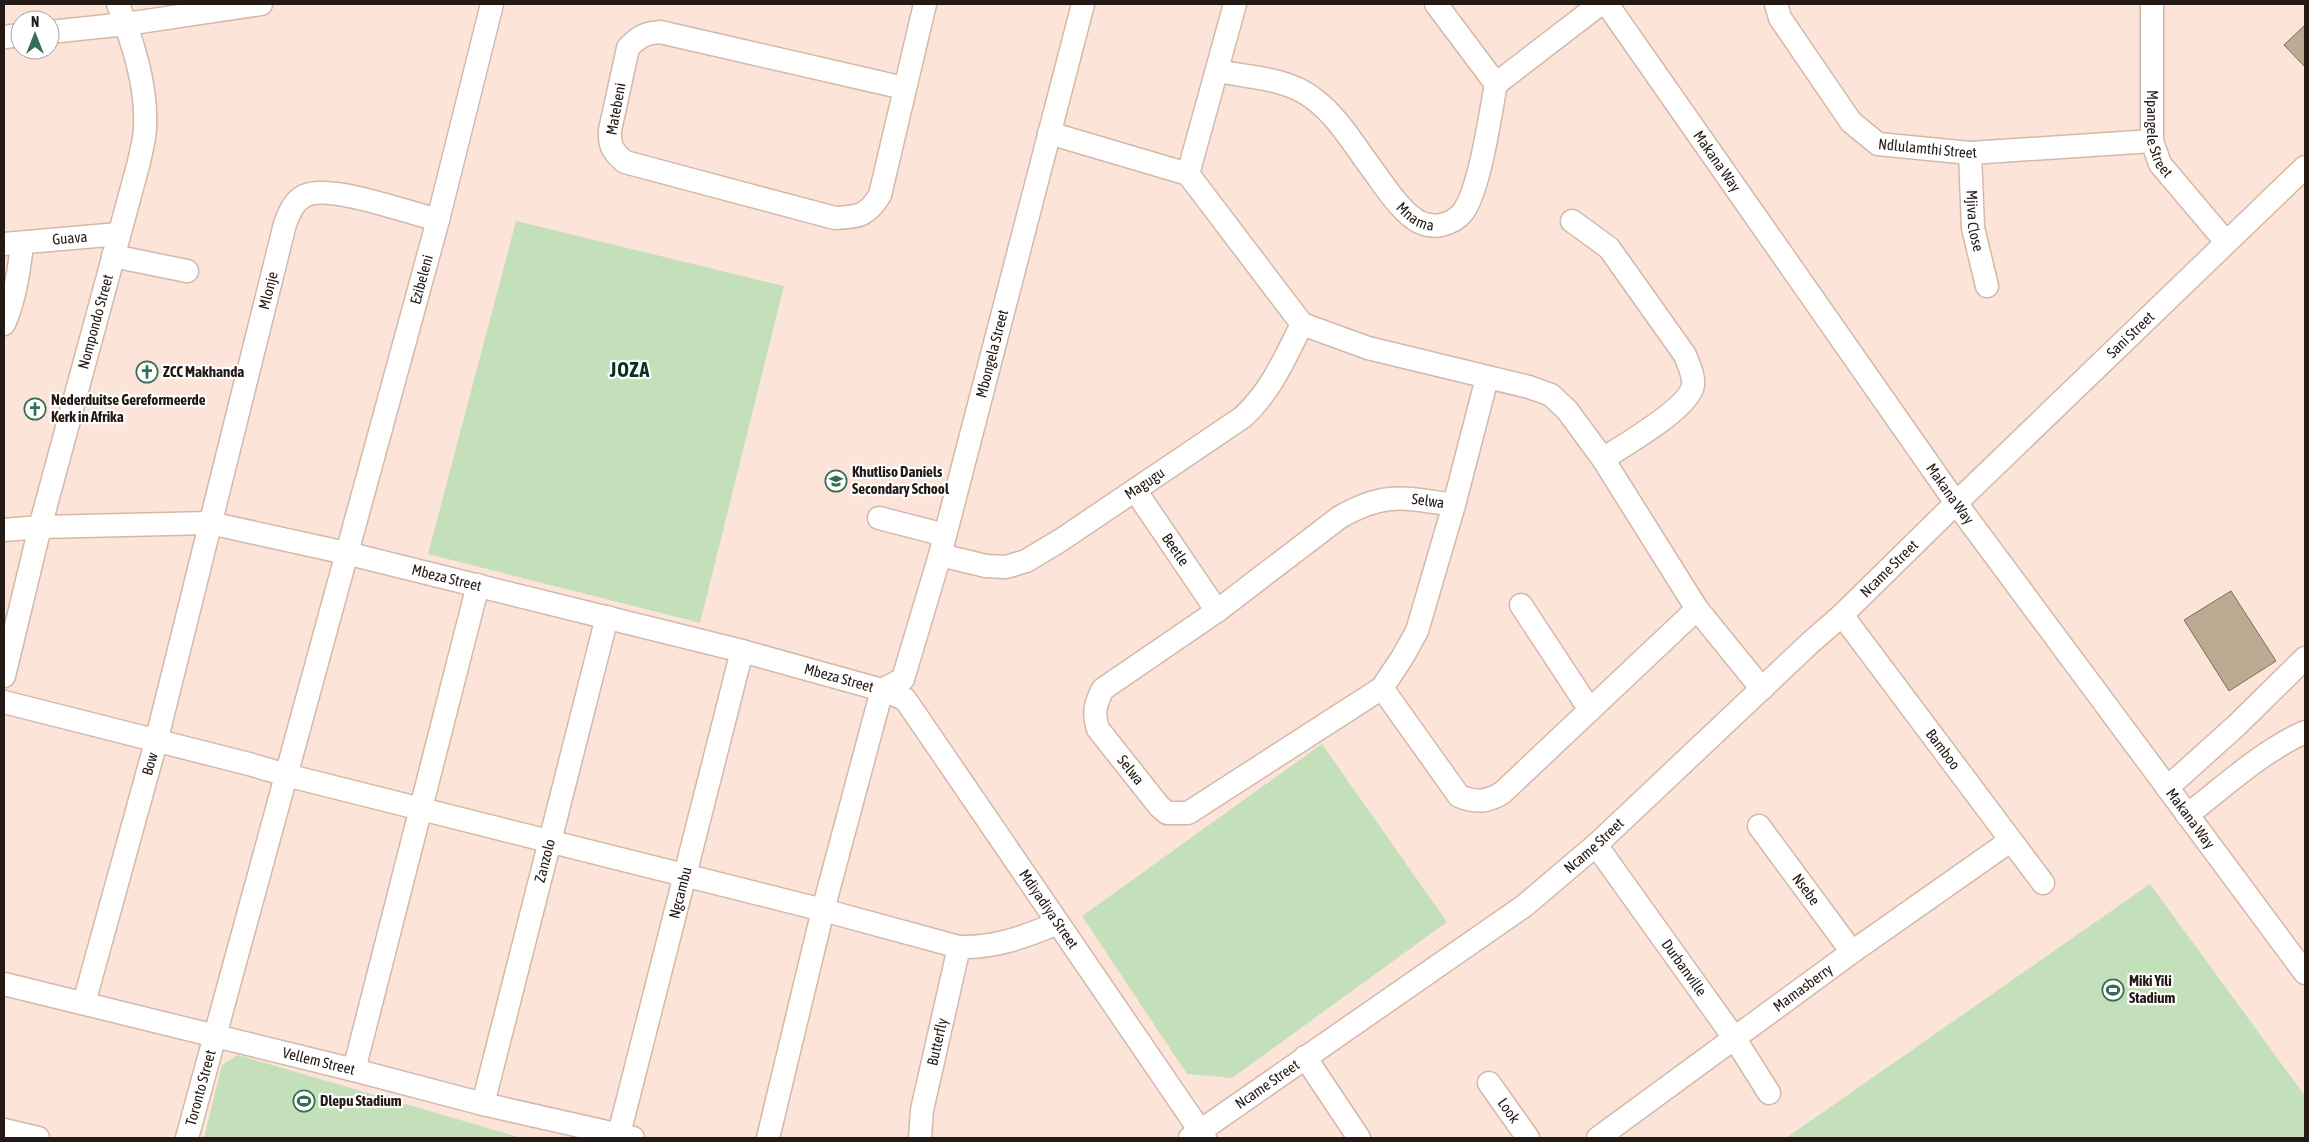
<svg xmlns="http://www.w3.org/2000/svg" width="2309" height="1142" viewBox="0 0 2309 1142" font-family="'Asap Condensed',sans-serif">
	<rect width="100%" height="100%" fill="#fce4d8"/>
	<g fill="#c4e0ba">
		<path d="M516,221L784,286L700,623L428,554Z"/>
		<path d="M1322,744L1447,922L1232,1078L1187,1074L1082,916Z"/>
		<path d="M2150,884L2305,1096V1138H1786Z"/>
		<path d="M238,1055L522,1138H204L222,1065Z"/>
	</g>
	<g fill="#bcab93" stroke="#7c6d56">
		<path d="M2305,25V67L2284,45Z"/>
		<path d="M2231,591L2276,661L2229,691L2184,620Z"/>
	</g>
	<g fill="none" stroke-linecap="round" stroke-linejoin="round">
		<g stroke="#d4b8a9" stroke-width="25">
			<g id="minor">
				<path d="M1436,4L1496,84"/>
				<path id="s1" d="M1607,4L1956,503L2305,973"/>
				<path id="s2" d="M1776,4L1780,18L1851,122L1878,144L1970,153L2152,141"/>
				<path id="s3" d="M2152,4V141L2160,164L2226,242"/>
				<path d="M50,32L126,24L261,4"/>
				<path d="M4,37L20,35"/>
				<path id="s4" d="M1217,71C1248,77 1288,78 1314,99C1338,117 1354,145 1372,169C1384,185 1396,205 1413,218C1420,224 1432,227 1441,225C1450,223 1457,220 1463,212C1480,189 1490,115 1496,84L1600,4"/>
				<path d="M904,88L660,32C645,33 638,37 628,48L610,130C609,146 613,152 625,162L835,218C859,217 867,216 880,195L925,4"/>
				<path d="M1049,133L1188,174L1302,324L1368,348L1529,387L1551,395L1567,410L1603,459L1697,609L1762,689"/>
				<path id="s5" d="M1970,153L1973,228L1987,286"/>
				<path d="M1188,174L1235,4"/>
				<path d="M1572,221L1609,248L1685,355C1688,364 1694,374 1693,385C1690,408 1624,445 1603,459"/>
				<path id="s6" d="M4,244L119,234"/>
				<path d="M113,256L187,271"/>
				<path d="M4,324C15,299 19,271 22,244"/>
				<path id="s7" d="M1135,490L1217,611"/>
				<path id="s8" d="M1454,505C1405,498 1386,491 1340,517L1217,611L1103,689C1095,704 1093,713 1098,729L1159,806L1167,813H1188L1382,688L1402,658L1417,631L1454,505L1487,378"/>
				<path d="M879,518L945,535"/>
				<path id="s9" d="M4,530L40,527L210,523L346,553L742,651L882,690L905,699L1205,1138"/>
				<path id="s10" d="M940,555L986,566L1006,567L1026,561L1061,540L1243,417C1271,391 1285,358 1302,324"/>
				<path d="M1521,605L1590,710"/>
				<path id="s11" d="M1842,615L2043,883"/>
				<path id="s12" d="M4,676L40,527L139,162C141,151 145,139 145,127C147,85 133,43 118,4"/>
				<path d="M1382,688L1459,796C1476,803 1487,802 1502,793L1697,609"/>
				<path id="s13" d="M882,690L903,679L940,555L1083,4"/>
				<path d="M4,702L249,764L286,775L823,910L959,947C996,948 1024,937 1058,923"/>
				<path d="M2167,788L2237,725L2305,658"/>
				<path d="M2187,815C2224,787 2262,751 2305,732"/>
				<path id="s14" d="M1759,826L1852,952"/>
				<path id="s15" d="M1596,845L1735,1039L1769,1093"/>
				<path id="s16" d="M4,984L354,1070L483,1104L633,1138"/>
				<path id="s17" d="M84,1003L156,742L285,224C289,214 293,202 304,196C329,183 409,213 438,220"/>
				<path d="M1305,1057L1359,1138"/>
				<path d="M354,1070L478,585"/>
				<path id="s18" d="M1489,1083L1528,1138"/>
				<path id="s19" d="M483,1104L607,617"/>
				<path d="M4,1130L38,1138"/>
				<path id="s20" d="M619,1134L742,651"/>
				<path id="s21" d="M187,1138L438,220L492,4"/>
				<path d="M768,1138L823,910L882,690"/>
				<path id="s22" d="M920,1138L922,1110L959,947"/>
				<path id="s23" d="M1190,1138L1524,906L1596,845L1810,643L1842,615L1956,503L2305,167"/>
				<path id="s24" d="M1598,1138L1852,952L2010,841"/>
			</g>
		</g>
		<use href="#minor" stroke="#fff" stroke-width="22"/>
	</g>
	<defs>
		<g id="church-ring" transform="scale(1.125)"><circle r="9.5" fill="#fff" stroke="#366e55" stroke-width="1.5"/><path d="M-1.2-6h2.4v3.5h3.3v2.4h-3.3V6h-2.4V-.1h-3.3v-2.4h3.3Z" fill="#366e55"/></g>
		<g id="school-ring" transform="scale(1.125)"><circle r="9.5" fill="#fff" stroke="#366e55" stroke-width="1.5"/><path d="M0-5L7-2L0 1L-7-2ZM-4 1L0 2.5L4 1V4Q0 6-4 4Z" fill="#366e55"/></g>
		<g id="stadium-ring" transform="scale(1.125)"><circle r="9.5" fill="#fff" stroke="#366e55" stroke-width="1.5"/><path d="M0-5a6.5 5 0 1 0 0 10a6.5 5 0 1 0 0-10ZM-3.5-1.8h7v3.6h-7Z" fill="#366e55"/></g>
	</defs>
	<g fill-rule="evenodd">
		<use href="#church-ring" x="147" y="372"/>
		<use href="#church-ring" x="35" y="409"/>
		<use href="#school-ring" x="836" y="481"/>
		<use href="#stadium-ring" x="2113" y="990"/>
		<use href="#stadium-ring" x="304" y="1101"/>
	</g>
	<g text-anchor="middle" stroke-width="4.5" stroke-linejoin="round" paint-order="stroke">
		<g font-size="15" fill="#241a15" stroke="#fff">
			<text transform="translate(616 109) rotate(-80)" y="5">Matebeni</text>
			<text dy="5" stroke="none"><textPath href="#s3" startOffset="131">Mpangele Street</textPath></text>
			<text dy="5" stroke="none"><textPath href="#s2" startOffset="225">Ndlulamthi Street</textPath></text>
			<text dy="5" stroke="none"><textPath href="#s1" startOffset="192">Makana Way</textPath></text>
			<text dy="5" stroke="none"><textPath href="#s4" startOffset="259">Mnama</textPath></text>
			<text dy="5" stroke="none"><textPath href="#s5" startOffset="68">Mjiva Close</textPath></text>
			<text dy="5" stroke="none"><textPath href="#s6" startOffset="66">Guava</textPath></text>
			<text dy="5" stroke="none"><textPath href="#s21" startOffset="890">Ezibeleni</textPath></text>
			<text dy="5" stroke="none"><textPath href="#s17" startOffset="736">Mlonje</textPath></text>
			<text dy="5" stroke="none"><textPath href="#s12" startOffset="366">Nompondo Street</textPath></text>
			<text dy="5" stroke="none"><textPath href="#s23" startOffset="1240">Sani Street</textPath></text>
			<text dy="5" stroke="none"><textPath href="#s13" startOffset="361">Mbongela Street</textPath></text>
			<text dy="5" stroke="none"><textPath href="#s10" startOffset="230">Magugu</textPath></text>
			<text dy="5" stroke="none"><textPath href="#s1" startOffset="598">Makana Way</textPath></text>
			<text transform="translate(1428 501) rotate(8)" y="5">Selwa</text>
			<text dy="5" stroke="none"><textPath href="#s7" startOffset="72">Beetle</textPath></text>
			<text dy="5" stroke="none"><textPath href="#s23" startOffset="904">Ncame Street</textPath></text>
			<text dy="5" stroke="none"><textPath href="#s9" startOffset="449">Mbeza Street</textPath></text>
			<text dy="5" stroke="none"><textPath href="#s9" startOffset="854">Mbeza Street</textPath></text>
			<text dy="5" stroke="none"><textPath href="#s11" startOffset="168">Bamboo</textPath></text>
			<text dy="5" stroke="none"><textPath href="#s17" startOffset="248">Bow</textPath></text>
			<text dy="5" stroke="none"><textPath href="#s8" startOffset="505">Selwa</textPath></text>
			<text dy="5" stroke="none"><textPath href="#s1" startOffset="1002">Makana Way</textPath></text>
			<text dy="5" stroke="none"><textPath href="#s23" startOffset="499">Ncame Street</textPath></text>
			<text dy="5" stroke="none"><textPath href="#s19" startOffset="251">Zanzolo</textPath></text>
			<text dy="5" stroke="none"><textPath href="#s14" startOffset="79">Nsebe</textPath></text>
			<text dy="5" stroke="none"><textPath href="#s20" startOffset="249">Ngcambu</textPath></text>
			<text dy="5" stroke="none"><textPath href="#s9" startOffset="1178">Mdiyadiya Street</textPath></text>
			<text dy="5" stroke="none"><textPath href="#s15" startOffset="151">Durbanville</textPath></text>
			<text dy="5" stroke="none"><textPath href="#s24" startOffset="254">Mamasberry</textPath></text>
			<text dy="5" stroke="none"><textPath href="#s22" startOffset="98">Butterfly</textPath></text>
			<text dy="5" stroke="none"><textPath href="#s16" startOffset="324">Vellem Street</textPath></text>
			<text dy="5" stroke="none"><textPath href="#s23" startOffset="94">Ncame Street</textPath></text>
			<text dy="5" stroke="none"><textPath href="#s21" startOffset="52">Toronto Street</textPath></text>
			<text dy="5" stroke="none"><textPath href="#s18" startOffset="34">Look</textPath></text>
		</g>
		<g font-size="15" font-weight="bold" fill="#241a15" stroke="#fff" text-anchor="start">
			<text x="163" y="377">ZCC Makhanda</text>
			<text x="51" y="405">Nederduitse Gereformeerde<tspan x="51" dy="17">Kerk in Afrika</tspan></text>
			<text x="852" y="477">Khutliso Daniels<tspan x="852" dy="17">Secondary School</tspan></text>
			<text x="2129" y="986">Miki Yili<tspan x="2129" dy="17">Stadium</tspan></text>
			<text x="320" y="1106">Dlepu Stadium</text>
		</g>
		<g font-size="20" font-weight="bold" letter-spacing="1" fill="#033422" stroke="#fff">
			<text x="630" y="377">JOZA</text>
		</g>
	</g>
	<rect width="2309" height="1142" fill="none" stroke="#241a15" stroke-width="10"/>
	<g transform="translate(35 35)"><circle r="24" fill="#ffffff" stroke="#a7a3a1"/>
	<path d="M0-4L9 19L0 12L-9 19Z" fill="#366e55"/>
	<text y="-8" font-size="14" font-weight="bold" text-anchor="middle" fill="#241a15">N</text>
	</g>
</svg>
